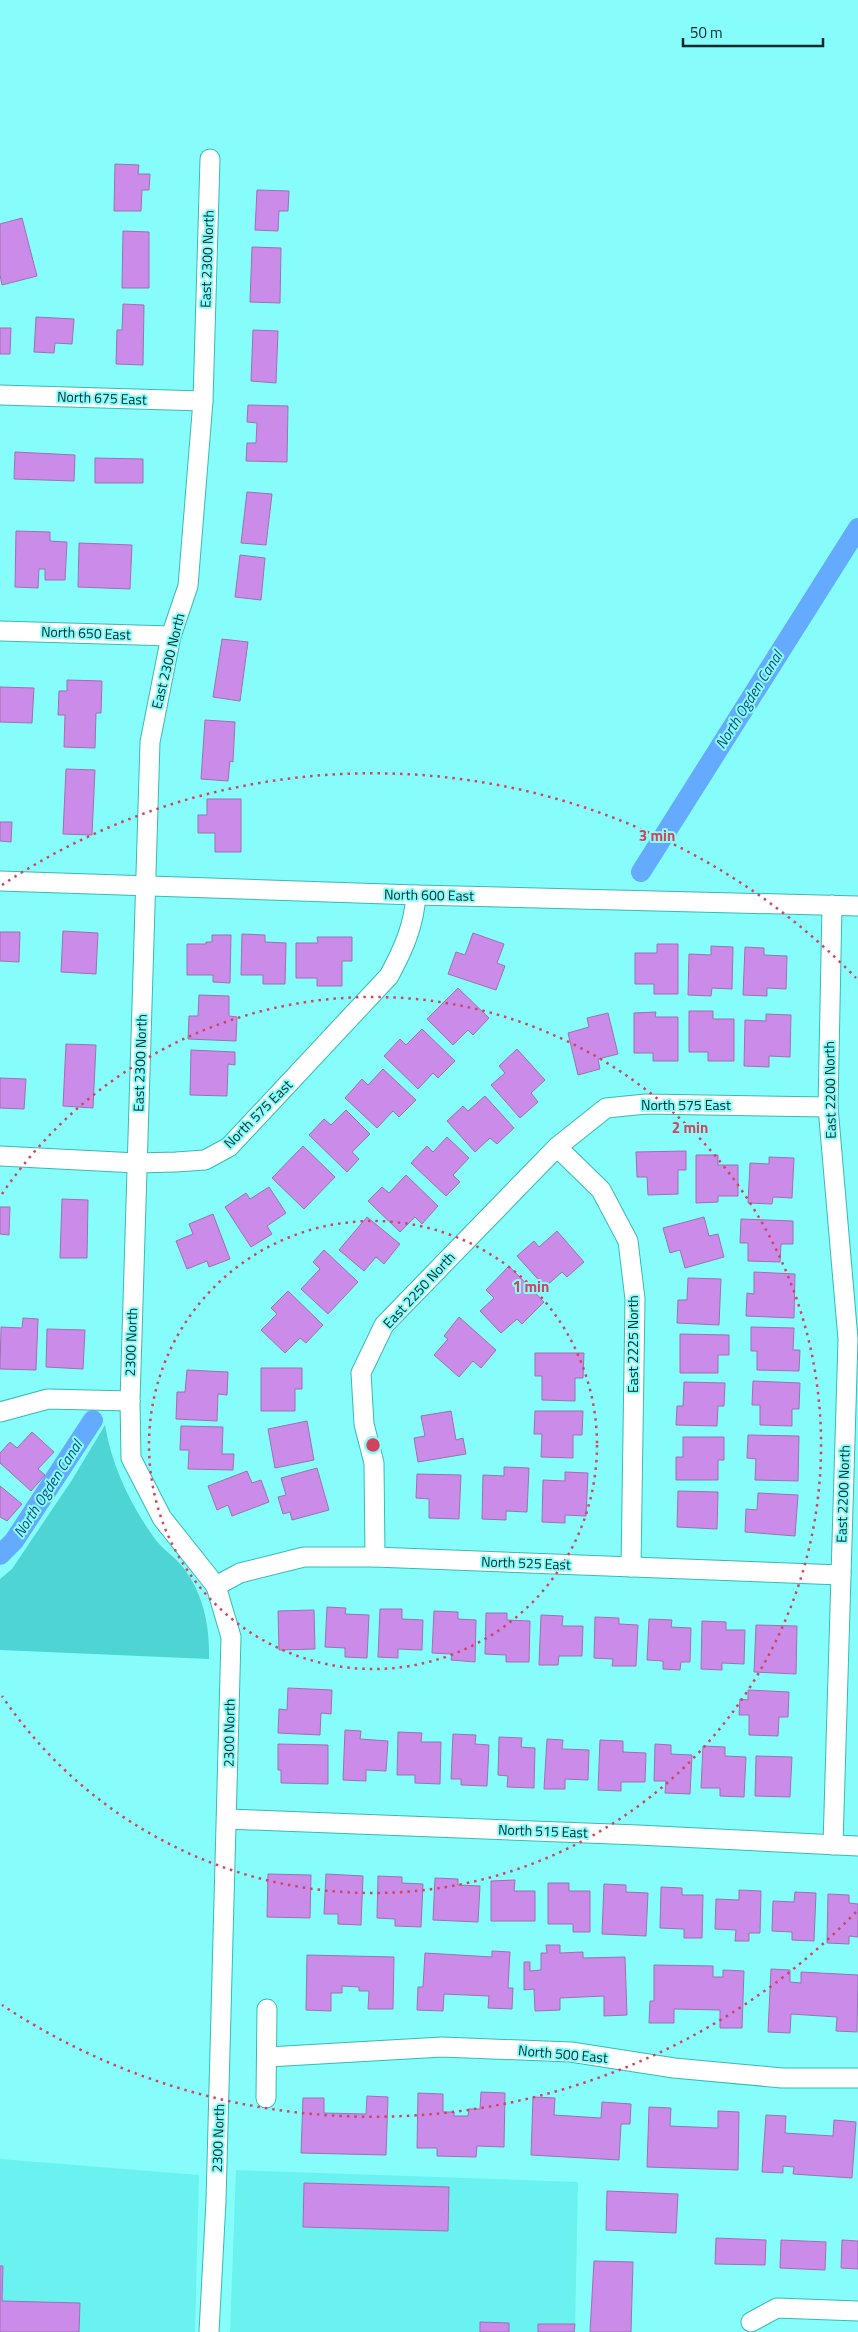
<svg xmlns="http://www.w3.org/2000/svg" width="858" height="2332" viewBox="0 0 858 2332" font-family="'Titillium Web',sans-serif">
	<rect width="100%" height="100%" fill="#86fdfb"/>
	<g fill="#6af2f0">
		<path d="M0,2159L199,2175L195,2332H0Z"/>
		<path d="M236,2170L578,2182L575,2332H230Z"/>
	</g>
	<path fill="#4ed4d3" d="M105,1425C112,1467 130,1504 155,1539C162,1549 174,1556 182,1566C203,1592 210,1626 209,1659L0,1650V1579L12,1569L72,1480Z"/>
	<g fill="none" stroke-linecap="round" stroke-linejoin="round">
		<g stroke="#64aaff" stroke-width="20">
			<path d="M641,872L858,528"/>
			<path d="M0,1555L14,1541L93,1420"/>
		</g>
	</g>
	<g fill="#ca8ce8" stroke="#9d71b3">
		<path d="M115,164L139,165L138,174H150L149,190H142L141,211H114Z"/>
		<path d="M257,190L289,191L288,211H279L278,231L255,230Z"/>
		<path d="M22,218L37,276L2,285L0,275V224Z"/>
		<path d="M123,231L149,232V288H122Z"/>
		<path d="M252,247L281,248L280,303L250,302Z"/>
		<path d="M123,304L144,305L143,365L116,364L117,330H122Z"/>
		<path d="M36,317L74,319L72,344L55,343L54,353L34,352Z"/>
		<path d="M0,328H11L10,354H0Z"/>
		<path d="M253,330L278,331L276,383L251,381Z"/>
		<path d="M248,405L288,406L287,462L246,461L247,443H256L257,423L247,422Z"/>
		<path d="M15,452L75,455L74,481L14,479Z"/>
		<path d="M95,458L143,459V483H95Z"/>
		<path d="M247,492L272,494L266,545L241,543Z"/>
		<path d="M16,531L50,532V541L67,542L65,580H45V569H39L38,588L15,587Z"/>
		<path d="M79,543L132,545L130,589L78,587Z"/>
		<path d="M240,555L265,558L261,600L235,597Z"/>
		<path d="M222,639L248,642L240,701L213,697Z"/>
		<path d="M67,680L102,681L101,713H96L95,748L64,747L65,715H58L59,691H67Z"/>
		<path d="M0,687L34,688L32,723L0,722Z"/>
		<path d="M205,720L235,722L233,762L230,761L228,781L201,779Z"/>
		<path d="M66,769L95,770L92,835L63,834Z"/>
		<path d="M207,799H241V852H215V833H198V815H207Z"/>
		<path d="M0,822H12L11,842L0,841Z"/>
		<path d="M63,931L98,933L96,974L61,972Z"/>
		<path d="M0,932H20L19,962L0,961Z"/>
		<path d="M473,933L504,944L497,963L505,966L496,990L448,974L456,952L465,955Z"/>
		<path d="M242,934L265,935V942L286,943L285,984H263V975H241Z"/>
		<path d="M212,935H231L230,983L213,982V975H187V944H206V942H212Z"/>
		<path d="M317,937H352V961H342V986H317V978H296V943H318Z"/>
		<path d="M657,944H678V994H654V984H635V953H657Z"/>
		<path d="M711,946L733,947L732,989L712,988L711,996L688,995L689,954L711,955Z"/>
		<path d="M745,947L764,948V955L787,956L786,989L767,988V996L743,995Z"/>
		<path d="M458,988L489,1018L473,1035L468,1030L453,1045L427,1019Z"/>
		<path d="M199,995L229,996V1016L237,1017L236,1041L188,1039L189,1016H198Z"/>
		<path d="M689,1011H713V1019H734V1061H708V1052H689Z"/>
		<path d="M656,1012L655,1017H678V1061H653V1053H634V1013Z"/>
		<path d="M608,1013L618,1054L598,1059L600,1069L578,1075L568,1033L589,1027L587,1018Z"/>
		<path d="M766,1014L791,1015L790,1057L769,1056V1067L744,1066L745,1020L766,1021Z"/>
		<path d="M422,1029L455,1061L438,1078L433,1073L418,1089L384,1056L400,1039L406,1045Z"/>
		<path d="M66,1044L96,1045L93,1108L63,1106Z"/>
		<path d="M517,1049L545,1080L531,1093L538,1102L520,1118L491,1085L505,1073L499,1066Z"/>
		<path d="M191,1050L235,1052V1065L228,1064L227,1096L190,1095Z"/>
		<path d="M383,1069L416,1100L399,1117L393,1111L377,1128L345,1098L362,1079L368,1085Z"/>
		<path d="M0,1078L26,1079L24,1109L0,1108Z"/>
		<path d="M485,1096L514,1128L497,1144L490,1138L475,1152L447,1121L463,1106L468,1111Z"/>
		<path d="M346,1110L370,1134L352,1152L359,1159L347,1172L309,1135L324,1119L331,1125Z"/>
		<path d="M447,1137L469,1158L453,1175L460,1182L446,1196L411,1163L427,1146L433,1152Z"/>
		<path d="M303,1146L335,1177L304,1209L272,1178Z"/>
		<path d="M686,1151V1170H678V1194L648,1195L647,1177H637L636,1152Z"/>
		<path d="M696,1155H718V1165H738V1196H718V1202L696,1203Z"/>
		<path d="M769,1157L794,1158L792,1198L773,1197L772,1204L748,1203L750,1163L769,1164Z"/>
		<path d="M406,1175L438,1206L422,1224L415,1217L400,1232L368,1201L382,1187L389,1193Z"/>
		<path d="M269,1187L286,1213L267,1226L272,1234L251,1247L225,1207L246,1193L250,1199Z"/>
		<path d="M62,1199L88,1200L87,1258H60Z"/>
		<path d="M0,1207H10L9,1235L0,1234Z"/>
		<path d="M213,1214L230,1259L209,1267L207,1261L187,1269L176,1241L193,1234L189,1224Z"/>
		<path d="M367,1217L400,1244L384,1264L376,1257L364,1271L339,1250Z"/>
		<path d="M704,1217L709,1236L718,1234L724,1257L685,1268L680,1250L670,1253L663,1228Z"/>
		<path d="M741,1219L793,1221V1244H781L780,1262L748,1261V1243H740Z"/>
		<path d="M557,1231L584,1262L567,1277L562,1272L545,1287L517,1256L534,1241L539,1247Z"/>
		<path d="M324,1250L358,1282L328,1314L301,1289L320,1269L313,1262Z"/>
		<path d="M509,1266L544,1302L522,1324L517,1319L501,1333L480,1311L494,1298L486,1290Z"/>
		<path d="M754,1272L795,1274L794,1318L746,1316L747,1293L754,1294Z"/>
		<path d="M688,1278L721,1279L719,1325L677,1323L678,1300H687Z"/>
		<path d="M288,1291L323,1325L306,1343L300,1338L285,1353L261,1330L277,1314L271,1308Z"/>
		<path d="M459,1317L496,1350L481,1368L473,1361L459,1377L434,1355L448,1339L444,1336Z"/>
		<path d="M23,1318L38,1319L36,1370L0,1369L1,1327L22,1328Z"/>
		<path d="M751,1327L794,1328L793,1350H800L799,1371L757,1370V1351H751Z"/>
		<path d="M47,1329L85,1330L83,1369L46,1367Z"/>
		<path d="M680,1334L729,1335V1355H718V1373H680Z"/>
		<path d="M535,1353H584L583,1378H575V1401L542,1400V1376H535Z"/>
		<path d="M261,1368H302V1389H295V1411H261Z"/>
		<path d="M187,1370L228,1372L227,1395L218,1394L217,1421L176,1419L177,1392H185Z"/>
		<path d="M753,1381L800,1383L799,1409H792V1426L760,1425V1405H752Z"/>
		<path d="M684,1382L725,1383L724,1406H718L717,1426L676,1425L677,1406H683Z"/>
		<path d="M451,1411L456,1440L463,1438L466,1454L418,1462L414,1438L425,1436L421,1416Z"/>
		<path d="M535,1411H583L582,1435H573V1458L541,1457L542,1434H534Z"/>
		<path d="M307,1421L314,1460L275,1468L268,1429Z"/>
		<path d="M181,1426L223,1427L222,1454H234L233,1470L188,1469L189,1450H180Z"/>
		<path d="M32,1432L54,1452L38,1469L45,1475L31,1491L0,1463V1453L10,1442L17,1448Z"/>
		<path d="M748,1435L799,1436L798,1481L755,1480L756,1459L747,1458Z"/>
		<path d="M683,1437H724V1460H718V1480H676V1457H683Z"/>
		<path d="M504,1467L529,1468L527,1512L506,1511V1520L482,1519L483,1475L504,1476Z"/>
		<path d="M317,1468L329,1510L292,1520L290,1512L283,1514L278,1497L286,1495L281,1478Z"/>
		<path d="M247,1471L252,1483L261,1480L269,1502L232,1516L228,1505L217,1510L208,1486Z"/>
		<path d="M565,1472L588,1473L586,1516L565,1515V1523L542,1522L543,1480L565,1481Z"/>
		<path d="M417,1474L461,1475L459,1519L429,1518V1499L416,1498Z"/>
		<path d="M0,1486L22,1504L7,1521L0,1517Z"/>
		<path d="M678,1491L718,1492L717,1529L677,1527Z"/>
		<path d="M758,1493L798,1495L795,1536L745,1532L746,1509L757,1510Z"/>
		<path d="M327,1607L346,1608L345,1614L369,1615L367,1658L345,1657V1648L325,1647Z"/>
		<path d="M380,1609H402V1619L423,1620L422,1650L398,1649V1658L378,1657Z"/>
		<path d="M314,1610L315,1649L279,1650L278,1611Z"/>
		<path d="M434,1611L458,1612V1619L476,1620L475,1662L451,1660L452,1654L432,1653Z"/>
		<path d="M486,1613H507V1620L530,1621L529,1662H506V1655L485,1654Z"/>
		<path d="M541,1615L563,1616L562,1626H583L582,1656H559L558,1665H539Z"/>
		<path d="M595,1617L619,1618V1624L638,1625L636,1666H612L613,1659L594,1658Z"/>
		<path d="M649,1619L672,1620L671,1627L691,1628L690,1662H681L680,1670L663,1669V1661L647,1660Z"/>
		<path d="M702,1621L726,1622V1630H745L744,1664L722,1663V1670L701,1669Z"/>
		<path d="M756,1625L797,1626L796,1674L754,1672Z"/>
		<path d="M288,1688L332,1690L331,1714L321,1713L320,1735L278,1733L279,1709L287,1710Z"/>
		<path d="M748,1690L789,1692L788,1717H779L778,1736L749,1735V1715H739L740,1699L748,1700Z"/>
		<path d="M345,1730L361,1731L360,1739L388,1741L386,1771L366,1770V1781L343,1780Z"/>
		<path d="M398,1732L422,1733L421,1742H441L440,1784L415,1783V1775H397Z"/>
		<path d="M453,1734L476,1735L475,1744L489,1745L487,1786L461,1785V1779H451Z"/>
		<path d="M499,1737L522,1738L521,1747L535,1748L534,1788L507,1787L508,1776L498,1775Z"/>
		<path d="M547,1739L563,1740L562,1749L589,1750L588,1780L565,1779V1789H544Z"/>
		<path d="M600,1740L623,1741V1752L646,1753L645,1782H621V1791L598,1790Z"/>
		<path d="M278,1744L328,1745V1784L281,1783V1770H278Z"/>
		<path d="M655,1744L671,1745V1754L692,1755L690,1794L665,1793L666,1781H654Z"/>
		<path d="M703,1746L725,1747V1756L746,1757L744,1797L720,1796V1788H701Z"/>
		<path d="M756,1756L792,1757L790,1797L755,1796Z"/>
		<path d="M268,1874L311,1875L310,1918L267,1917Z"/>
		<path d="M326,1874L363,1876L361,1925L338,1924V1914H324Z"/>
		<path d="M378,1876L402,1877V1883L423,1884L421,1927L395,1926V1919L377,1918Z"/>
		<path d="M435,1878L458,1879V1885L480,1886L478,1922L433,1920Z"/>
		<path d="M515,1880L514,1891H535V1921H491V1881Z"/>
		<path d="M548,1883H569V1891H590V1932H573V1924H548Z"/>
		<path d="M604,1884L626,1885V1892L648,1893L646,1936L602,1934Z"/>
		<path d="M661,1887L682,1888V1895H703L702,1938H684V1929L660,1928Z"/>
		<path d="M739,1890L761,1891L760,1933H749V1941H735L736,1930L715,1929L716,1899L739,1900Z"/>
		<path d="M795,1892L816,1893L814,1941L792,1940V1932L772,1931L773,1901L794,1902Z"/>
		<path d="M828,1894L849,1895V1903L858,1904V1937L849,1936V1944L827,1943Z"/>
		<path d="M546,1945H560V1953L583,1952V1958L625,1957L627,2015L604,2016V1996L560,1998V2010L535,2011L534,1989L524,1990V1962H530V1971L541,1970V1953H547Z"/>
		<path d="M492,1951L510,1952L508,1988H513L512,2009L488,2008L489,1996L444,1994L443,2011L417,2010L418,1987H423L425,1953L492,1957Z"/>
		<path d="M307,1955L394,1957L393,2009H368L369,1991H359V1987L342,1986V1993H331V2011L306,2010Z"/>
		<path d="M654,1965L713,1966V1977H723V1970L744,1971L742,2028H720V2010L674,2009V2023H649L650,2001H654Z"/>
		<path d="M771,1969L790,1970V1982L801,1983V1972L858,1975L857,2032L836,2031L837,2017L791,2014L790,2033L768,2032Z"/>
		<path d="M481,2092L505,2093L504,2147L477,2146L476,2157L437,2156V2148H417L418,2093L443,2094V2112H454V2116H468L469,2109H480Z"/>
		<path d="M367,2096L388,2097L386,2155L301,2153L303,2098H324V2113L366,2114Z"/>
		<path d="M533,2097L555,2098L554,2115L601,2118L602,2102L631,2104L630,2124H621L619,2160L531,2155Z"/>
		<path d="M649,2107L671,2108L670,2126L718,2128V2111L739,2112L738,2170L647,2167Z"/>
		<path d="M766,2115L786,2116L785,2133L833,2136L834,2120L856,2122L852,2178L793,2174L794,2167L783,2166V2173L762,2172Z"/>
		<path d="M304,2183L449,2187L448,2231L303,2227Z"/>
		<path d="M607,2191L678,2194L676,2233L606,2230Z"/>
		<path d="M716,2238L766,2240L765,2265L715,2264Z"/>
		<path d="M781,2240L826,2242L825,2270L780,2268Z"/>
		<path d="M842,2240L858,2241V2269L841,2268Z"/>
		<path d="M594,2261L633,2262L631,2332H590Z"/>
		<path d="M0,2266H3L2,2301L80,2303L79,2332H0Z"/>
		<path d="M480,2322L509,2323V2332H480Z"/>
		<path d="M538,2324H575L574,2332H538Z"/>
	</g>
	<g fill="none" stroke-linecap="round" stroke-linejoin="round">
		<g stroke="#39b9b7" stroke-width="21">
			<g id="minor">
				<path d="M0,395L203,401"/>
				<path d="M0,631L171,636"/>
				<path d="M0,881L416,895L858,906"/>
				<path d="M832,905L828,1107L848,1339L833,1845"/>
				<path d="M557,1147L601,1190L628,1241L635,1299L631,1567"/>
				<path d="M0,1156L137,1163L176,1162L205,1160L229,1147L389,976C403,950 414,926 416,895"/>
				<path d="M0,1412L48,1399L130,1401"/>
				<path d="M375,1557L374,1463L364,1424L361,1373L384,1325L557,1147L606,1108L646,1104L828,1107"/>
				<path d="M216,1586L240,1573L304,1557H375L841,1575"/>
				<path d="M227,1819L638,1835L858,1846"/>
				<path d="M268,2057L442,2047L571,2052L674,2068L782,2078H858"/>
				<path d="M266,2098L267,2009"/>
				<path d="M751,2322L777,2308L858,2311"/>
				<path d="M209,2332L216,2201L231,1637L216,1586L162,1518L131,1458L130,1401L150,742L171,636L188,586L203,401L210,159"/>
			</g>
		</g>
		<use href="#minor" stroke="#fff" stroke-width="19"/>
	</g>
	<g fill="none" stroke="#d3435d" stroke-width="2.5" stroke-dasharray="2.5 5">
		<circle cx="373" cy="1445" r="224"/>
		<path d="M2 1194A448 448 0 1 1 2 1696"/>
		<path d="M856 1912A672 672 0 0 1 2 2005M2 885A672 672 0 0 1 856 978"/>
	</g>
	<g text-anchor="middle" stroke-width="4" stroke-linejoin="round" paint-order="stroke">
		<g font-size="14" fill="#002828" stroke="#86fdfb">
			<text transform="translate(207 259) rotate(-88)" y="5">East 2300 North</text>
			<text transform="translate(102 398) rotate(2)" y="5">North 675 East</text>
			<text transform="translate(86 633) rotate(2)" y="5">North 650 East</text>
			<text transform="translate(168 661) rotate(-76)" y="5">East 2300 North</text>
			<text transform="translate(429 895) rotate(1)" y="5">North 600 East</text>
			<text transform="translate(140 1063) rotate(-88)" y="5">East 2300 North</text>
			<text transform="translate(830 1090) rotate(-91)" y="5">East 2200 North</text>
			<text x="686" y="1110">North 575 East</text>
			<text transform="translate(258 1114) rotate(-45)" y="5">North 575 East</text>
			<text transform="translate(419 1290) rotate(-47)" y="5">East 2250 North</text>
			<text transform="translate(131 1342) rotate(-88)" y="5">2300 North</text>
			<text transform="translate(633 1344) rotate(-90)" y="5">East 2225 North</text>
			<text transform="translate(843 1494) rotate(-88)" y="5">East 2200 North</text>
			<text transform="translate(526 1563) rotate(2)" y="5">North 525 East</text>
			<text transform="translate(229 1733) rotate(-89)" y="5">2300 North</text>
			<text transform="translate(543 1831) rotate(2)" y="5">North 515 East</text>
			<text transform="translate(563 2054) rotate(5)" y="5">North 500 East</text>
			<text transform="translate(218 2138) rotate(-88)" y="5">2300 North</text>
		</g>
		<g font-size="15" font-style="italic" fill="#17477c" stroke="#86fdfb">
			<text transform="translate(749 700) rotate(-58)" y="5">North Ogden Canal</text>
			<text transform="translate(48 1489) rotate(-57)" y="5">North Ogden Canal</text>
		</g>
	</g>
	<circle cx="373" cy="1445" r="8" fill="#d3435d" stroke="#86fdfb" stroke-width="2.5"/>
	<g font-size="15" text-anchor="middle" font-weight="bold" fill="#d3435d" stroke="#86fdfb" stroke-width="4" stroke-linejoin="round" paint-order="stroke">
		<text x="657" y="841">3 min</text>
		<text x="690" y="1133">2 min</text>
		<text x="531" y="1292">1 min</text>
	</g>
	<path d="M683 38v8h140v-8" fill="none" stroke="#002828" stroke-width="2.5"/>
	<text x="690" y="38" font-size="15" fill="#002828" stroke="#86fdfb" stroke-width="4" paint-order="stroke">50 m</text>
</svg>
